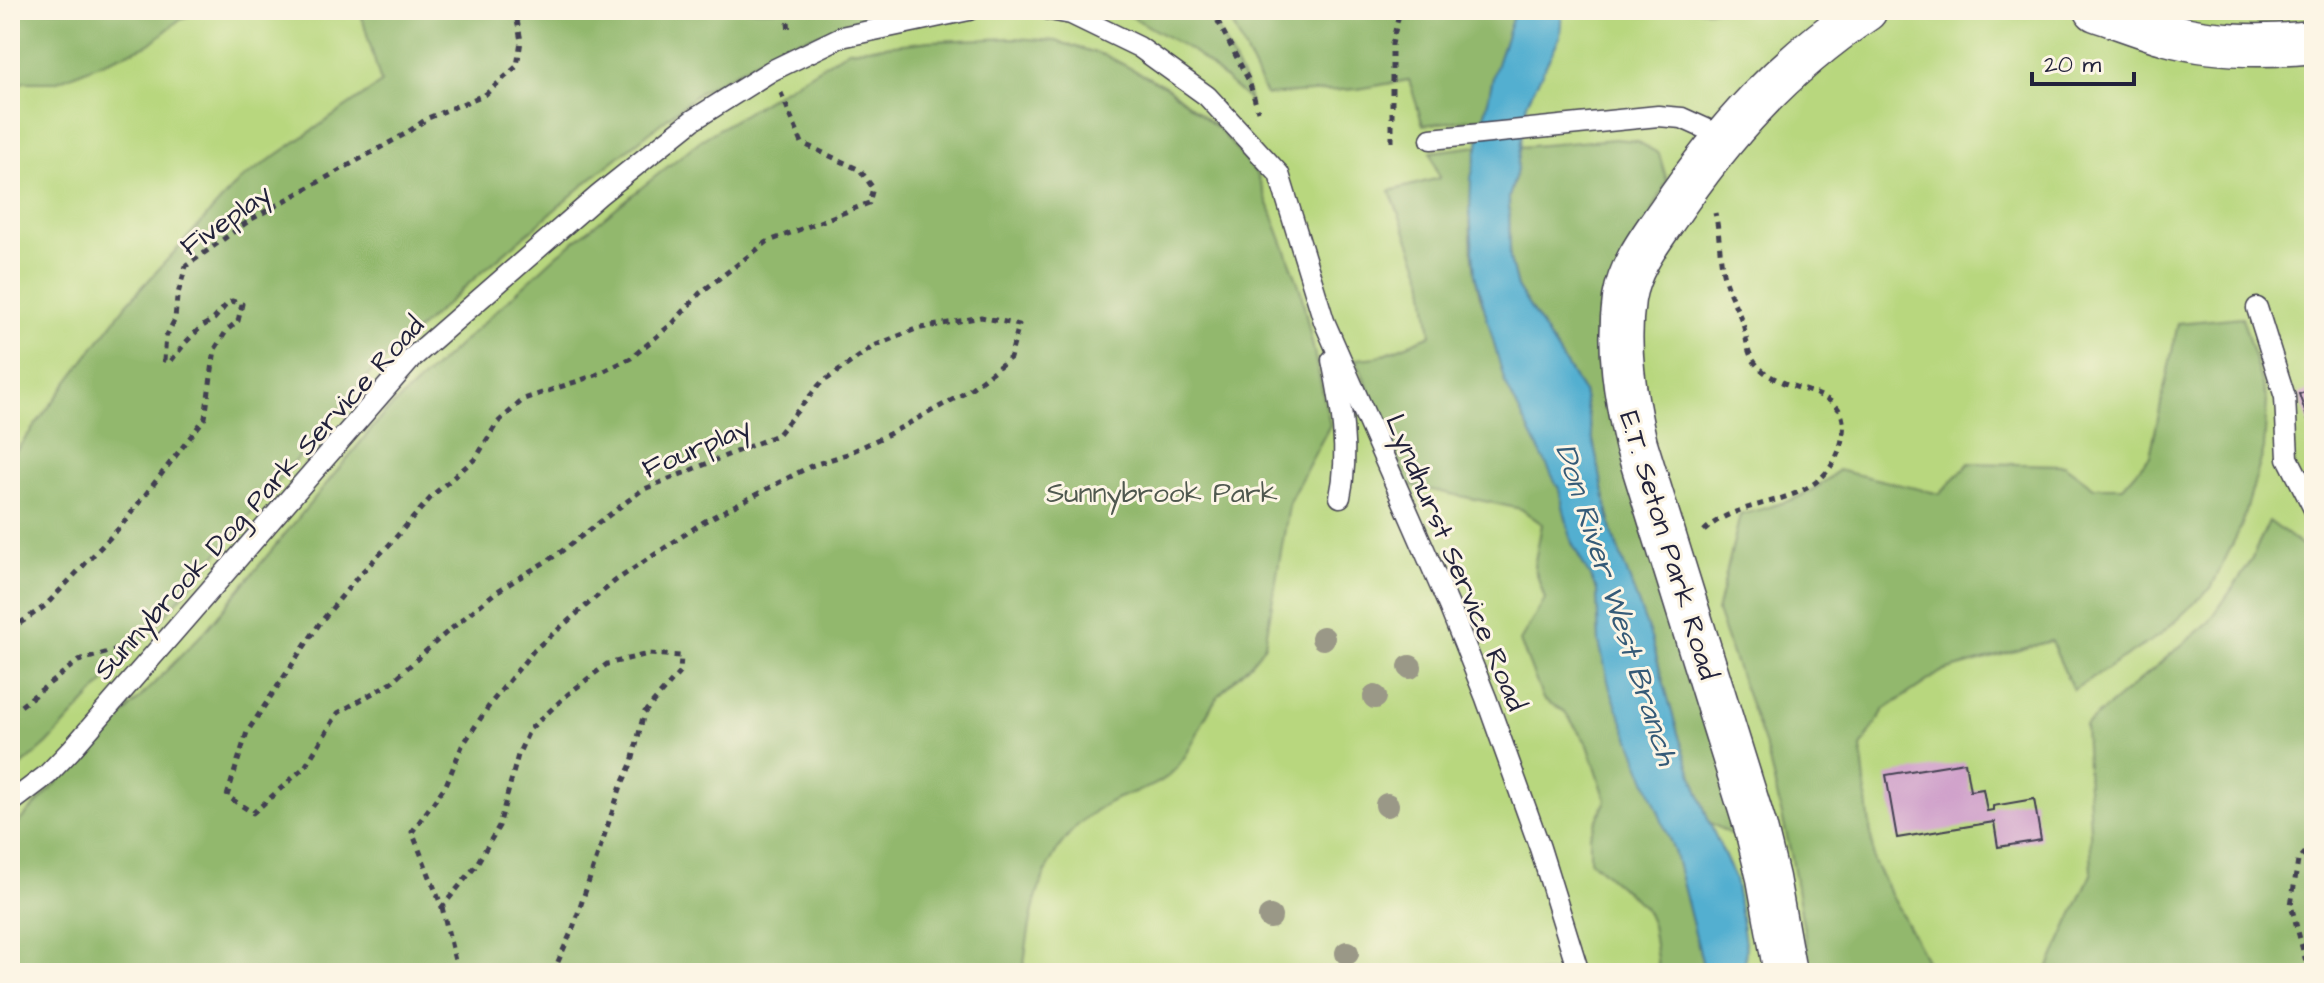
<svg xmlns="http://www.w3.org/2000/svg" width="2324" height="983" viewBox="0 0 2324 983" font-family="'Architects Daughter',sans-serif">
	<rect width="100%" height="100%" fill="#fcf5e5"/>
	<filter id="ink" filterUnits="userSpaceOnUse"><feTurbulence type="fractalNoise" baseFrequency=".0125" numOctaves="2"/><feDisplacementMap in="SourceGraphic" scale="16" xChannelSelector="R" yChannelSelector="G"/><feConvolveMatrix kernelMatrix="1 2 1 2 8 2 1 2 1" color-interpolation-filters="sRGB"/></filter>
	<filter id="wash" filterUnits="userSpaceOnUse"><feTurbulence type="fractalNoise" baseFrequency=".006" numOctaves="4" result="noise"/><feDisplacementMap in="SourceGraphic" scale="32" xChannelSelector="R" yChannelSelector="G"/><feGaussianBlur stdDeviation="1.8" result="paint"/><feColorMatrix in="noise" values="0 0 0 0 0 0 0 0 0 0 0 0 0 0 0 0 0 1.4 0 .05"/><feComposite in="paint" operator="in"/></filter>
	<g filter="url(#wash)">
		<rect width="100%" height="100%" fill="#f5e7cc"/>
		<rect fill="#b8d77e" stroke="#6d7c5c" stroke-width="2" x="10" y="10" width="2304" height="963"/>
		<g fill="#92b86d" stroke="#5a6d54" stroke-width="2">
			<path d="M10,10H200L179,20L150,44L55,82H24L10,90Z"/>
			<path d="M360,10H902L789,43L700,92L593,177L474,279L372,371L158,624L47,744L10,776V455L18,448L126,305L239,181L381,83Z"/>
			<path d="M1120,10H1208L1244,81L1250,101L1197,54Z"/>
			<path d="M1226,10H1515V15L1494,73L1484,118L1423,125L1409,80L1358,89L1266,95Z"/>
			<path d="M1015,38L1056,41L1107,56L1167,87L1219,129L1257,174L1300,288L1330,425L1290,500L1265,644C1253,665 1235,677 1220,694C1199,719 1194,755 1167,777C1150,791 1125,792 1106,804C1042,841 1031,905 1023,973H10V831L206,630L383,415L557,255L701,140L849,50L930,41Z"/>
			<path d="M1615,139L1637,141L1659,154L1667,181L1608,306L1744,842L1709,822L1679,737L1651,638L1612,532L1583,392L1517,287L1510,259L1509,197L1516,174L1520,147Z"/>
			<path d="M1478,146C1467,196 1468,246 1480,297L1559,489L1572,543L1597,590L1599,642L1675,854L1705,973H1659L1652,925L1644,907L1590,860V835L1606,800L1588,745L1565,712L1543,699L1520,641L1545,599L1534,566L1542,524L1521,509L1408,485L1356,359L1377,357L1431,335L1423,277L1390,191L1439,178L1431,152Z"/>
			<path d="M2242,317L2267,401L2264,449L2242,525L2211,588L2160,635L2073,690L2051,641L1941,672L1884,710L1861,747L1874,862L1933,973H1811L1792,858L1767,752L1717,612L1740,515C1779,504 1809,499 1838,470L1940,494L1969,463L2064,465L2094,487H2123L2150,456L2178,323Z"/>
			<path d="M2269,521L2314,555V973H2046L2092,872L2085,726L2209,622L2248,566Z"/>
		</g>
		<path fill="#52afd0" stroke="#3a6886" stroke-width="2" d="M1515,10H1562L1560,37L1527,103L1516,174L1509,197L1510,259L1517,287L1583,392L1612,532L1651,638L1679,737L1709,822L1735,878L1746,949L1744,973H1705L1675,854L1610,689L1599,642L1597,590L1572,543L1559,489L1505,383L1475,275L1470,213L1471,178L1494,73Z"/>
		<g id="blocks">
			<g fill="#d0a2cb">
				<path d="M2314,389V435H2313L2299,394Z"/>
				<path d="M1965,762L1970,791L1983,789L1987,811L1993,810V806L2034,799L2041,840L1998,847L1994,822L1897,838L1886,775Z"/>
			</g>
		</g>
	</g>
	<g filter="url(#ink)">
		<use href="#blocks" fill-opacity="0" stroke="#424051" stroke-width="2"/>
		<g fill="none" stroke-linecap="round" stroke-linejoin="round">
			<g stroke="#424051" stroke-width="23">
				<g id="service">
					<path d="M1050,10L1071,14L1139,47L1207,96L1279,174L1324,321L1449,606L1486,698L1540,848L1579,973"/>
					<path d="M1431,139L1658,116L1682,118L1724,137"/>
					<path d="M2257,308L2285,397L2288,458L2314,509"/>
					<path d="M1332,360C1341,404 1350,452 1340,497"/>
					<path d="M10,803L47,775L71,750L412,358L599,195L693,120L771,71L841,37L969,10"/>
				</g>
			</g>
			<g stroke="#424051" stroke-width="45">
				<g id="minor">
					<path d="M2096,10C2120,18 2143,27 2167,34C2213,47 2266,47 2314,42"/>
					<path d="M1785,973L1768,878L1756,829L1636,444C1625,396 1617,348 1624,299C1629,267 1650,240 1668,214C1725,130 1782,67 1866,10"/>
				</g>
			</g>
			<g stroke="#424051" stroke-width="5" stroke-dasharray="6 6" stroke-linecap="butt">
				<path d="M787,10L789,33"/>
				<path d="M1212,10L1249,81L1258,111"/>
				<path d="M1392,142V44L1400,10"/>
				<path d="M1704,531C1737,499 1792,507 1823,476C1835,464 1841,449 1843,433C1850,379 1770,400 1750,354C1746,345 1746,333 1743,324C1737,307 1727,291 1723,273C1719,253 1720,233 1715,213"/>
				<path d="M10,630L45,606L121,526L205,418L215,349L227,330L238,321L242,304L232,301L227,304L214,319L201,327L186,342L171,361L164,360L166,337L175,319L177,297L186,266L250,220L405,134L428,118L486,94L517,66L521,41L515,10"/>
				<path d="M10,709H17L78,661L126,647"/>
				<path d="M442,907L458,973"/>
				<path d="M553,973L573,928L621,786L632,762L644,713L680,672L681,656L648,654L607,664L567,695L530,729L518,755L499,826L475,867L442,907L412,832L446,785L462,746L491,703L534,650L615,581L705,521L811,466L847,454L889,434L965,393L1010,358L1019,325L981,317L916,329L874,346L820,384L777,435L642,490L558,554L496,592L440,638L392,682L338,713L305,767L253,813L227,796L247,732L320,623L360,574L389,545L434,494L476,458L497,423L524,399L596,375L631,358L674,322L700,293L767,242L869,203L873,188L860,170L802,143L781,93"/>
				<path d="M2309,973L2291,905L2298,861L2314,842"/>
			</g>
			<use href="#service" stroke="#fff" stroke-width="20"/>
			<use href="#minor" stroke="#fff" stroke-width="42"/>
		</g>
		<g fill="#9a9887">
			<circle cx="1323" cy="638" r="12"/>
			<circle cx="1410" cy="667" r="12"/>
			<circle cx="1375" cy="697" r="12"/>
			<circle cx="1387" cy="805" r="12"/>
			<circle cx="1270" cy="917" r="12"/>
			<circle cx="1347" cy="953" r="12"/>
		</g>
	</g>
	<g text-anchor="middle" stroke-width="6" stroke-linejoin="round" paint-order="stroke">
		<g font-size="28" fill="#22223b" stroke="#fcf5e5">
			<text transform="translate(225 219) rotate(-35)" y="10">Fiveplay</text>
			<text transform="translate(696 447) rotate(-23)" y="10">Fourplay</text>
			<text transform="translate(258 497) rotate(-48)" y="10">Sunnybrook Dog Park Service Road</text>
			<text transform="translate(1670 545) rotate(73)" y="10">E.T. Seton Park Road</text>
			<text transform="translate(1457 562) rotate(67)" y="10">Lyndhurst Service Road</text>
		</g>
		<g font-size="28" fill="#4f584f" stroke="#fcf5e5">
			<text x="1162" y="502">Sunnybrook Park</text>
		</g>
		<g font-size="30" font-style="italic" fill="#355a77" stroke="#fcf5e5">
			<text transform="translate(1617 604) rotate(72)" y="10">Don River West Branch</text>
		</g>
	</g>
	<rect width="2324" height="983" fill="none" stroke="#fcf5e5" stroke-width="40"/>
	<path d="M2032 72v12h102v-12" fill="none" stroke="#22223b" stroke-width="4"/>
	<text x="2044" y="72" font-size="24" fill="#22223b" stroke="#fcf5e5" stroke-width="6" paint-order="stroke">20 m</text>
</svg>
